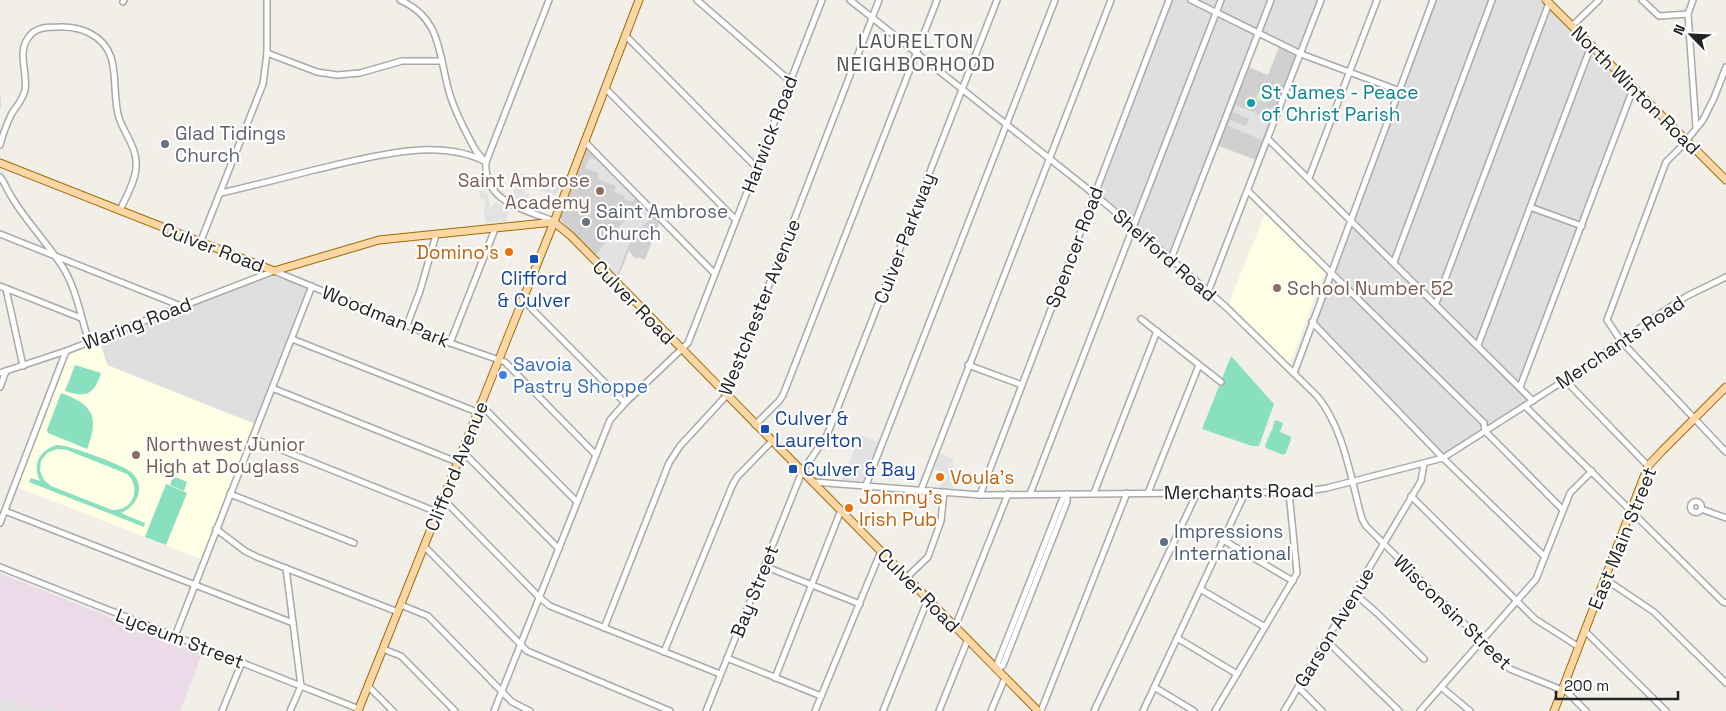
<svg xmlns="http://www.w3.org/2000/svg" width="1726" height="711" viewBox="0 0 1726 711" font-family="'Space Grotesk',sans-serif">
	<rect width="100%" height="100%" fill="#f2efe9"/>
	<g fill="#e0dfdf">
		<path d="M1170,0H1321L1301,54L1259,33L1171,259L1094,194Z"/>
		<path d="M1436,0H1542L1629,90L1519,381H1517L1354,218Z"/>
		<path d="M1351,220L1533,401L1443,458L1312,322Z"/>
		<path d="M273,276L303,286L307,290L255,424L107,365L100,342Z"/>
	</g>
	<path fill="#ebdbe8" d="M0,573L202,654L180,711H0Z"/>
	<g fill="#ffffe5">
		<path d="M1265,214L1324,272L1290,364L1229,303Z"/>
		<path d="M100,342L107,365L255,424L201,559L17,487L67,357L70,354Z"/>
	</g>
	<g fill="#d0d0d0">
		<path d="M1280,44L1301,54L1259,161L1216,145L1246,66L1268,75Z"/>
		<path d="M588,149L660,221L645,260L637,257L636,259L629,251L617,280L588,250L560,219V214L584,152Z"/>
	</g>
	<path fill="#c8facc" d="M1260,89L1269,93L1266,103L1256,99Z"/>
	<g fill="#88e0be" fill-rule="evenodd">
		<path d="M1231,356L1274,404L1259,446H1252L1202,429Z"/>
		<path d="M75,365L101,373C94,395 86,398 65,391Z"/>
		<path d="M61,393C94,405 99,417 87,449L48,433L47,430Z"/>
		<path d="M1275,420L1283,423L1280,432L1290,436L1291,439L1286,453L1283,455L1266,448L1265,446L1271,431L1273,430L1272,429Z"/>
		<path d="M57,445C69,445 121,464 131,472C147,486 137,506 121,513L145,523L144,527L29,482L31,478L40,481C32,465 39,450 57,445ZM57,449L67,450L127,474C142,488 133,511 112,510L51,486L44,480L40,471L41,461L47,453Z"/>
		<path d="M173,476L187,482L184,491L170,485Z"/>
		<path d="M166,484L187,493L166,545L145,537Z"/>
	</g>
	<g fill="#e2e2e2">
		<path d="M1236,105L1270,119L1262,140L1228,126L1230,120L1246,126L1249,119L1233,112Z"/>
		<path d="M590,157L598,161L635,198L633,202L624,199L625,196L614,192L616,186L598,179V173L585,168Z"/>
		<path d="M521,173L524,175L525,173L532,178L560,186L556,196L527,185L524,192L530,194L526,204L511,198Z"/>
		<path d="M479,191H487L492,217L491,207L495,202L509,210L506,221L486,223L484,216L485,203L484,199H480Z"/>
		<path d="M639,203L653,216L632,237L617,275L597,255L608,237H611Z"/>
		<path d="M861,435L879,442L863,481L841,480Z"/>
		<path d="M940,453L954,460L952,465L954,466L949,481L954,483L953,488H939L945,473L934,469Z"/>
		<path d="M0,697L37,710L49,707L58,711H0Z"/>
	</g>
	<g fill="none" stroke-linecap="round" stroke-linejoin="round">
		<path stroke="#aad3df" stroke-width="1" d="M0,98V108"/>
		<g stroke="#a9a9a9" stroke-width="8">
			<g id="minor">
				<path d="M400,0C443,19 438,56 450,95C456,114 466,133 476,151L482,158"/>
				<path d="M549,0L486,162C483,202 524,209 553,221"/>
				<path d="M697,0L790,81"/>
				<path d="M850,0L1094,194L1171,259L1227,308L1317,396C1344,428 1351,480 1362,519L1366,526L1510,669L1567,692L1586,711"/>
				<path d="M1191,0L1301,54L1400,91"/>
				<path d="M1642,0L1659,16L1688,14"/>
				<path d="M1693,0L1688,14L1696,127"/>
				<path d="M123,2L124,0"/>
				<path d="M1572,26L1599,0"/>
				<path d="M625,35L756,167"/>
				<path d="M267,53L317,72L337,75L360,73L402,61H442"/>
				<path d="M1726,67L1714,98L1703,120L1682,146L1666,162L1607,320L1621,341L1726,452"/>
				<path d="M605,88L736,220"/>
				<path d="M1268,139L1533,401"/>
				<path d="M584,141L715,274"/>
				<path d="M0,145C3,134 7,123 12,113C17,106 23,99 25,90C28,73 17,53 28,38C35,27 47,27 59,27C81,26 103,35 111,57C117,76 113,98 119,118C125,135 138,149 136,168C135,182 126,197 120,210"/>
				<path d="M0,177L3,181C18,213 43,237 62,266C76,287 81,318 89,342"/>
				<path d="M1309,178L1377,0"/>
				<path d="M1248,191L1484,423L1485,431L1563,510"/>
				<path d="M221,193C252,186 283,178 314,170C366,158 436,136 486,162"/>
				<path d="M1530,207L1582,226"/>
				<path d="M0,234L181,306"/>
				<path d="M200,243L263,84L267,53V0"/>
				<path d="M1171,259L1271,0"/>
				<path d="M1394,262L1492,0"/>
				<path d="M0,286L81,318"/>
				<path d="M6,289L23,366"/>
				<path d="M1208,292L1321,0"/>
				<path d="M522,299L625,403"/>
				<path d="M1436,303L1549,3"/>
				<path d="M1141,319L1221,382"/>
				<path d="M1312,322L1443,458L1545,557"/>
				<path d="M407,325L420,291L436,235"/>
				<path d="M292,339L477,412"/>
				<path d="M450,343L495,229"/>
				<path d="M1478,345L1591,46"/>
				<path d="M968,365L1022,385"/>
				<path d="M0,373L66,351L274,271L450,343L505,362L596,455"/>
				<path d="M1294,373L1433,0"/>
				<path d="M1565,380L1648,466"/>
				<path d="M0,387L6,371"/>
				<path d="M1520,387L1633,89"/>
				<path d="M272,388L457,462"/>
				<path d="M480,404L577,502"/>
				<path d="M1525,406L1723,602L1726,603"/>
				<path d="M755,425L779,401L783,395L937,0"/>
				<path d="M252,438L437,512"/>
				<path d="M462,451L559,549"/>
				<path d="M814,482L980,495L1301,492L1327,488L1443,458L1565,380L1670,307L1687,296L1726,277"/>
				<path d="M866,485L1055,0"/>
				<path d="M921,490L1111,0"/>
				<path d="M1094,493L1157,331"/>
				<path d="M1148,493L1199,365"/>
				<path d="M230,494L354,543"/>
				<path d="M1030,494L1221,0"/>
				<path d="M980,495L1169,0"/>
				<path d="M1411,496L1535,619L1579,647"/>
				<path d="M443,499L539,597L550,606L720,674"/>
				<circle cx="1696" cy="507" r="5.5"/>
				<path d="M1701,509L1726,518"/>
				<path d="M5,511L293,623"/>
				<path d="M0,523L66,351"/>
				<path d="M216,529L245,551L257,557L398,612"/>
				<path d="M1223,540L1293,581"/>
				<path d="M424,546L527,651L670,711"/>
				<path d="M764,566L860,604"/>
				<path d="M0,567L359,709"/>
				<path d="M286,568L301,686L290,711"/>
				<path d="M907,577L928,557L941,521L944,492"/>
				<path d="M1605,579L1654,612L1726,683"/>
				<path d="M1200,589L1265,627"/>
				<path d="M1354,593L1377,613L1424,659"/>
				<path d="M401,605L428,616L512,702L530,711"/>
				<path d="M955,627L1008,494"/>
				<path d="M604,628L669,463L680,446L726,396L879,0"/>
				<path d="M1585,631L1666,711"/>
				<path d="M175,636L312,286"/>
				<path d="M1177,638L1237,674"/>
				<path d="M1326,640L1399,711"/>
				<path d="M383,649L401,656L455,711"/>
				<path d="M664,652L732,486L737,477L772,441"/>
				<path d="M727,658L821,696"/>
				<path d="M998,670L1003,665L1067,502V494"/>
				<path d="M998,670V662L1062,500L1067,494"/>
				<path d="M775,678L841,510"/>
				<path d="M368,686L393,711"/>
				<path d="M1154,687L1194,711"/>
				<path d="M1298,687L1322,711"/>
				<path d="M1441,687L1470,711"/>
				<path d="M222,711L242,662"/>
				<path d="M494,711L610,420L625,403L688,343L822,0"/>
				<path d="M706,711L802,472L827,435L997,0"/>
				<path d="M815,711L881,551"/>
				<path d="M883,711L928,599"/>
				<path d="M939,711L968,639"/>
				<path d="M991,711L1005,678"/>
				<path d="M1041,711L1127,493"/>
				<path d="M1094,711L1197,493"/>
				<path d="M1143,711L1245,493"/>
				<path d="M1215,711L1297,573L1289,492"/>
				<path d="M1284,711L1421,481L1424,464"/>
				<path d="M1420,711L1536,579L1570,493L1592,471"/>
			</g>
		</g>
		<g stroke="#a06b00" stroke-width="9">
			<g id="major">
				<path d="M1546,0L1726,180"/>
				<path d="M0,163L274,271L379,240L554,222L571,236L1038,711"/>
				<path d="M358,711L554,222L639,0"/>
				<path d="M1554,711L1648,466L1662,451L1726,387"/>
			</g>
		</g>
		<use href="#minor" stroke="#fff" stroke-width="5"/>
		<use href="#major" stroke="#fcd6a4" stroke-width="7"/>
	</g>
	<circle fill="#0f9aa8" stroke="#fff" stroke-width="2" cx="1251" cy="103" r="5"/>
	<g fill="#6b7280" stroke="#fff" stroke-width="2">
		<circle cx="165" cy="144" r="5"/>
		<circle cx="586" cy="222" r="5"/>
	</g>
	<g fill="#8d6e63" stroke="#fff" stroke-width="2">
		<circle cx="600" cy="191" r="5"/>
		<circle cx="1277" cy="288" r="5"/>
		<circle cx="136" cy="455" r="5"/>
	</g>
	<g fill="#e8710a" stroke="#fff" stroke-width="2">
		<circle cx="509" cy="252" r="5"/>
		<circle cx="940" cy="477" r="5"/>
		<circle cx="849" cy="508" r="5"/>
	</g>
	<g fill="#1a4fb4" stroke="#fff" stroke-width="2">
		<rect x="529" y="254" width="10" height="10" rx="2.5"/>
		<rect x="760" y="424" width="10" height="10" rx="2.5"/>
		<rect x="788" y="464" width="10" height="10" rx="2.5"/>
	</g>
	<circle fill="#3f7fe0" stroke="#fff" stroke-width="2" cx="503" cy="375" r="5"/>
	<circle fill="#5c6f8a" stroke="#fff" stroke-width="2" cx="1164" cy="542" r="5"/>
	<g text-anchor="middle" stroke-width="4.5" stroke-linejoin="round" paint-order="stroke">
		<g font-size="19" fill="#222" stroke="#fff">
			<text transform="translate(1636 90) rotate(45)" y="7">North Winton Road</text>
			<text transform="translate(769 134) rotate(-69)" y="7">Harwick Road</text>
			<text transform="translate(904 238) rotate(-69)" y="7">Culver Parkway</text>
			<text transform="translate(213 247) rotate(21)" y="7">Culver Road</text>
			<text transform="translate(1074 247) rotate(-69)" y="7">Spencer Road</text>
			<text transform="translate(1165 255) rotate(41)" y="7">Shelford Road</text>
			<text transform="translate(634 302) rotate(46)" y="7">Culver Road</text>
			<text transform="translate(759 307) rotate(-68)" y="7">Westchester Avenue</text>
			<text transform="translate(386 316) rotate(22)" y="7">Woodman Park</text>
			<text transform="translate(137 323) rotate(-21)" y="7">Waring Road</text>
			<text transform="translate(1620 342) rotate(-34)" y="7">Merchants Road</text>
			<text transform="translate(456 466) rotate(-68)" y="7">Clifford Avenue</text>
			<text transform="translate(1239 491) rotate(-1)" y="7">Merchants Road</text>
			<text transform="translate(1622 538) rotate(-68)" y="7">East Main Street</text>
			<text transform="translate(919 590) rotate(46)" y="7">Culver Road</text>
			<text transform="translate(754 591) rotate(-68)" y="7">Bay Street</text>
			<text transform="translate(1453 612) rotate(44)" y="7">Wisconsin Street</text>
			<text transform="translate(1334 627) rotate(-59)" y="7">Garson Avenue</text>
			<text transform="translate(180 638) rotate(21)" y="7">Lyceum Street</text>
		</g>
		<g font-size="19" fill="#0d838f" stroke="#fff" text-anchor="start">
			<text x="1261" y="99">St James - Peace<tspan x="1261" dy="22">of Christ Parish</tspan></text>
		</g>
		<g font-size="19" fill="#5b616d" stroke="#fff" text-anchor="start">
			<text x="175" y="140">Glad Tidings<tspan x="175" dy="22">Church</tspan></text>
			<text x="596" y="218">Saint Ambrose<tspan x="596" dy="22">Church</tspan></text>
		</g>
		<g font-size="19" fill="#785e54" stroke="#fff" text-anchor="start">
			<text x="590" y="187" text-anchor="end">Saint Ambrose<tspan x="590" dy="22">Academy</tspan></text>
			<text x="1287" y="295">School Number 52</text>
			<text x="146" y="451">Northwest Junior<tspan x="146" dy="22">High at Douglass</tspan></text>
		</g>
		<g font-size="19" fill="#c56008" stroke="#fff" text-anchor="start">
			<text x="499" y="259" text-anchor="end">Domino's</text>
			<text x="950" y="484">Voula's</text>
			<text x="859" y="504">Johnny’s<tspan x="859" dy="22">Irish Pub</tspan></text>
		</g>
		<g font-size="19" fill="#164399" stroke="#fff" text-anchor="start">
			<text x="534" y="285" text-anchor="middle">Clifford<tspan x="534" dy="22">&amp; Culver</tspan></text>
			<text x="775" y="425">Culver &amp;<tspan x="775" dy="22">Laurelton</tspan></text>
			<text x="803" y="476">Culver &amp; Bay</text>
		</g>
		<g font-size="19" fill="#366cbe" stroke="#fff" text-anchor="start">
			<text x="513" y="371">Savoia<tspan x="513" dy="22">Pastry Shoppe</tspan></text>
		</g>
		<g font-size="19" fill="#4e5e75" stroke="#fff" text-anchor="start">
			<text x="1174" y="538">Impressions<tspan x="1174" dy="22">International</tspan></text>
		</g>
		<g font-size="20" letter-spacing="1" fill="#555" stroke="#fff">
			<text x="916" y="48">LAURELTON<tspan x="916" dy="23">NEIGHBORHOOD</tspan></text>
		</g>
	</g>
	<g transform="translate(1691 35) rotate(294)" stroke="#ffffff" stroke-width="4" paint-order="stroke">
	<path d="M0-4L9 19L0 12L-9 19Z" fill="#222222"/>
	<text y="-8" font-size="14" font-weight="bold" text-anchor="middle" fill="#222222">N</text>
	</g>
	<path d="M1556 691v8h122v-8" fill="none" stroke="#222222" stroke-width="2.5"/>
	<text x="1564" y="691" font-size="15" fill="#222222" stroke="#ffffff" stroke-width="4" paint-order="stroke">200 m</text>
</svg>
